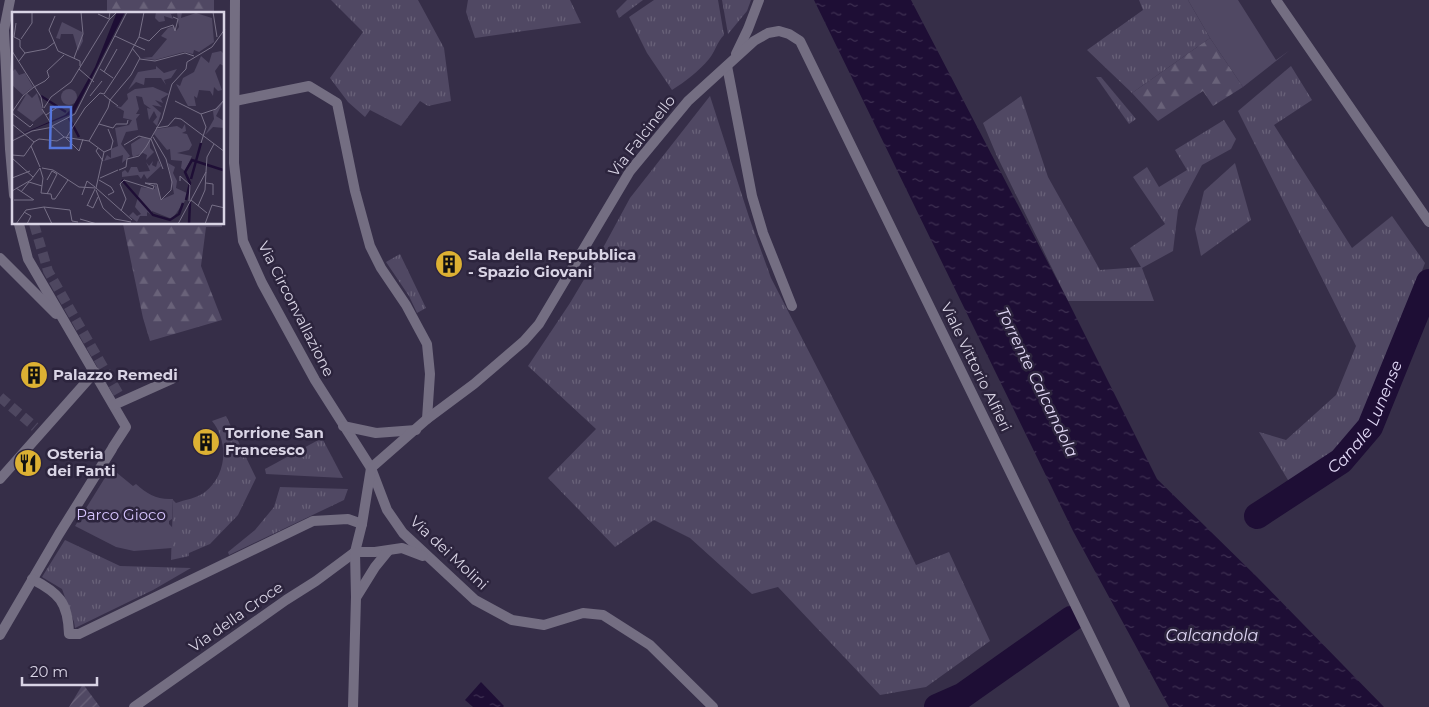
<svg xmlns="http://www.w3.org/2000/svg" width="1429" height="707" viewBox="0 0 1429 707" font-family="Montserrat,sans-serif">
	<defs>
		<pattern id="grass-tufts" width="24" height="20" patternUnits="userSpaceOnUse" patternTransform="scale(1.25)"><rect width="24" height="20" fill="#504863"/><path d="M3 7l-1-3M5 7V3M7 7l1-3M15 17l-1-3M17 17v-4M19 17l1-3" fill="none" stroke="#696279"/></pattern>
		<pattern id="forest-firs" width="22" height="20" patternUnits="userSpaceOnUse" patternTransform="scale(1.25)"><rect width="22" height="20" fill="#504863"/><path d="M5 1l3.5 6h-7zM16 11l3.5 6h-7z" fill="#696279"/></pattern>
		<pattern id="garden-furrows" width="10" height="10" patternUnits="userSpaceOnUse" patternTransform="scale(1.25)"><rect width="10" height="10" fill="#504863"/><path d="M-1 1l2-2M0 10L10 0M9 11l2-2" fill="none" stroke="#696279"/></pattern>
		<pattern id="water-ripples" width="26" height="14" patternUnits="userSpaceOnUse" patternTransform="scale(1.25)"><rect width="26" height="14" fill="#1e0e35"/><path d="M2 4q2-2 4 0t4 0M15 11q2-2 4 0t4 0" fill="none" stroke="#3e3052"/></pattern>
	</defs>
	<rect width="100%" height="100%" fill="#362e48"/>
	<g fill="url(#grass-tufts)">
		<path d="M331,0H418L444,48L451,101L428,106L420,101L401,126L370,110L365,117L348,102L330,78L363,32Z"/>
		<path d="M468,0H570L581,23L475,38L466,12Z"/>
		<path d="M627,0H643L619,18L616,11Z"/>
		<path d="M654,0H718L724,35C717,42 715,52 709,59C699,71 685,82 672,90L647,53L629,17Z"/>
		<path d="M722,0H751L747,11L728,34Z"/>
		<path d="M1139,0H1188L1210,38L1132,93L1087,50L1143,10Z"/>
		<path d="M1291,66L1312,100L1274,125L1352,248L1392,216L1425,263L1368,410L1338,452L1310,474L1291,485L1259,432L1286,440L1336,395L1356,346L1238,111Z"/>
		<path d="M1096,77H1101L1136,119L1129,124Z"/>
		<path d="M710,96L749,217L771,278L875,480L916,565L949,552L990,641L926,687L880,695L778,587L752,594L690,538L654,520L615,547L548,478L596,429L528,366L570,303L604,246L630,198Z"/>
		<path d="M1021,96L1048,177L1100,270L1141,267L1130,248L1165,224L1133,177L1147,167L1159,187L1187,170L1175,150L1224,120L1236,139L1231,149L1202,165L1178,210L1173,251L1142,268L1154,301H1068L996,154L983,123Z"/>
		<path d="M1235,163L1251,220L1201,256L1195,229L1204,191Z"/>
		<path d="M400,254L426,308L417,313L409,296L386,262Z"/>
		<path d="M226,416L256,478L238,515L210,544L189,553V556L171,560L173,500L176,503C184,500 198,498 205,492C227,475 229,442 212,421Z"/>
		<path d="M322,438L343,478L266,474L265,469Z"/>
		<path d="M280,487L348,489L344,500L229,555L228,552L255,530L274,507Z"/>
		<path d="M65,540L120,566L191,568L153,590L75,628L74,622L62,589L42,577Z"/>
	</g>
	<g fill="url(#forest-firs)">
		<rect x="107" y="0" width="107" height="14"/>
		<path d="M1210,38L1243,87L1213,106L1203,91L1158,121L1132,93Z"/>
		<path d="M123,224H222V227H206L201,266L222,320L150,341L143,318Z"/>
	</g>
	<g fill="#504863">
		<path d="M1188,0H1238L1276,60L1290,50L1243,87L1210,38Z"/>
		<path d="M111,468L133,486L136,484C147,494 157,500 173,499L172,519L169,521V524L172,527V548L134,551L116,547L75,526Z"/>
	</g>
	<path fill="url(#garden-furrows)" d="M83,684L100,707H69Z"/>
	<g fill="url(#water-ripples)">
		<path d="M814,0H911L1068,301L1157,479L1257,577L1384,707H1169L1073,531Z"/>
		<path d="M481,682L504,706L503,707H473L465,700Z"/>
	</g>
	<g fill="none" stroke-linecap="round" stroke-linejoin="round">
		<g stroke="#1e0e35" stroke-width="26">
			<path id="s1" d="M1257,516L1341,461L1370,427L1429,282"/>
			<path d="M937,707L962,696L1071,619"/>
		</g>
		<g stroke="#4e4760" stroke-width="10" stroke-dasharray="10 5" stroke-linecap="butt">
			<path d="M34,224L48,271L122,400"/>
			<path d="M0,397L35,427"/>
		</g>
		<g stroke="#746e82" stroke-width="10">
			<path d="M10,0L4,30L10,149L14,195"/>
			<path d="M19,224L28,259L126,427L113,447"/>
			<path d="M0,258L56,314"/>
			<path d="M114,405L172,379"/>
			<path d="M0,479L95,372"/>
			<path d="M0,635L59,534L112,449"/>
		</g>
		<g stroke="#746e82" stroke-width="10">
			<path d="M1276,0L1429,222"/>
			<path d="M727,66L752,196L763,233L792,306"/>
			<path d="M235,101L309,86L337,103L355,191L370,246L381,268L406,305L427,344L430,374L427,419"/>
			<path d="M32,579C59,593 68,602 69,634H79L313,521L348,519L362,524"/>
			<path d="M134,707L286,600L316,581L355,552"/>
		</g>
		<g stroke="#746e82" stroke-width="10">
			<path d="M235,0L234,163L243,241L262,283L315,380L371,468L387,510L403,533L475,600L512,620L544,625L583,613L603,615L650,645L713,707"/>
			<path d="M736,54L748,29L759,0"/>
			<path d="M343,426L376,433L416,430"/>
			<path d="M355,552H375L402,548L423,556"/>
			<path d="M357,596L375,567L388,551"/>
			<path d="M353,707L356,597L355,552L362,524L371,468L427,419L474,384L524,341L539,324L630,171L688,101L754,41L768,33L779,31L789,34L800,41L1125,707"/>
		</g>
	</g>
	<defs>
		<g id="building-disc" transform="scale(1.4375)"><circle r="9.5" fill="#ddb133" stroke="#2c243d"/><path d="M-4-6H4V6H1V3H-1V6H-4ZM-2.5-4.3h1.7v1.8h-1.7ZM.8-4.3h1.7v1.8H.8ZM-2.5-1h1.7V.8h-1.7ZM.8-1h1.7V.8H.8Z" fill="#111"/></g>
		<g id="restaurant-disc" transform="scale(1.4375)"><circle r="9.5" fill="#ddb133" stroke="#2c243d"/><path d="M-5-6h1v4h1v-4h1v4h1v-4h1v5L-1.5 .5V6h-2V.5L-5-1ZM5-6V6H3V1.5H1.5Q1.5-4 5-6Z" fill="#111"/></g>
	</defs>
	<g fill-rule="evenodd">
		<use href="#building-disc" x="449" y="264"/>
		<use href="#building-disc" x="34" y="375"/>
		<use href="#building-disc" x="206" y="442"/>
		<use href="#restaurant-disc" x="28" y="463"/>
	</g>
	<g text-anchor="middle" stroke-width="5" stroke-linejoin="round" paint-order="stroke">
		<g font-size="15" fill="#d9d4e5" stroke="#2c243d">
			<text transform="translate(642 136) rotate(-52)" y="5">Via Falcinello</text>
			<text transform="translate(296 309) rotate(63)" y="5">Via Circonvallazione</text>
			<text transform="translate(976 367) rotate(64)" y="5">Viale Vittorio Alfieri</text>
			<text transform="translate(449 553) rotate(43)" y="5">Via dei Molini</text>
			<text transform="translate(236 617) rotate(-35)" y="5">Via della Croce</text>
		</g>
		<g font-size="15" font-weight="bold" fill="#d9d4e5" stroke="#2c243d" text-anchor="start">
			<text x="468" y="260">Sala della Repubblica<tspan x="468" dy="17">- Spazio Giovani</tspan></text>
			<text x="53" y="380">Palazzo Remedi</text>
			<text x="225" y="438">Torrione San<tspan x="225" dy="17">Francesco</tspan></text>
			<text x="47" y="459">Osteria<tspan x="47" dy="17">dei Fanti</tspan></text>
		</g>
		<g font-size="15" fill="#d6c4fe" stroke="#2c243d">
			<text x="121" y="520">Parco Gioco</text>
		</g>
		<g font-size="16" font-style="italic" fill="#e3daf8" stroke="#2c243d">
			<text transform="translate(1038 382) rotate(64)" y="6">Torrente Calcandola</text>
			<text dy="6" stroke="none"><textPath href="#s1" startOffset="151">Canale Lunense</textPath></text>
			<text x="1212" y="641">Calcandola</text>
		</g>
	</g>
	<g transform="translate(12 12)">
		<rect width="212" height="212" fill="#362e48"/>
		<path d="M15,81L20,86L25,81L32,101L21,110L5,98ZM212,88L204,104L212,109V116L201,115L193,123L202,107L201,99Z" fill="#504863"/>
		<path d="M144,0H170L169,6L184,1L200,6L202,30L187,40L182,38L181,42L172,40L143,48L130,46L140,45L155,27L149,24L156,16L162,14L164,19L167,15L165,1L159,2L161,7L152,4L153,9L147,10L143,6ZM50,10L70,20L71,29L66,39L61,22H49L48,27L44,26ZM209,39L212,42V54L208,52L203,59L210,78L206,79L202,75L201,84L198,79L187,78L185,86L182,84L184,94H176L164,72L168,74L171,66L182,60L189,44L197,51L200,41ZM144,54L152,61L165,57L159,66L152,68L154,73L149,66H133L132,73L124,70L116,78L126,60L144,57ZM141,75L157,82L149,87L151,91L143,88L150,95L140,93L149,101L145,114L141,110L145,105L142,99L137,108L135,96L139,97L132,92L130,85L124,84L127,97L124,102H128L124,107L126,118L114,120L109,132L118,144L110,151L111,143L92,149L95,143L99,146V137L106,134L103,116L117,113L120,108L111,106L112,99L103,94L109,95L116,87L115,82L123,77ZM173,112L174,119L170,121L175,122L180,133L177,138L165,141L180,144L173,159L169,156L170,149L159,148L158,137L155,138L142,122L144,117L165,114L170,117ZM130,125L138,127V136L142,140L134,148L135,143L131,141L121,145L120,142L119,132ZM146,148L149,154L135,167L132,162L129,167L126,163L110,165V160L113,158L116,161L119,155H125L127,160L138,159L134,150L137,154L141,149L140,153L144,155ZM156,151L163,155L161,161L165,169L164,176L175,181V186L160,207L140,199V203L135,200V204H128L125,210L117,204L121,200L125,204L129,202L123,195L129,175L143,177L142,171L147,177L148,188L162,182Z" fill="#504863"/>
		<path d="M3,57L7,63L13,61L21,75L11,83L0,73V60Z" fill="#504863"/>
		<path d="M49 85a8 8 0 1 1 16 0a8 8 0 1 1-16 0Z" fill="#504863"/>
		<path d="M105,0H113L62,101L0,126L53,103L60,96L83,55Z" fill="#1e0e35"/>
		<path fill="none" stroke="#1e0e35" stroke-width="2.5" d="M29,84L54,100M57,106L67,125M179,167L189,131M110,168L141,203L158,208L167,202L171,191M174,188L178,171L173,160L180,148L211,158M177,212L178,190"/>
		<path fill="none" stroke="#777087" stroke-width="1" d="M201,0L205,25M86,2L97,7L98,0M43,4L37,18L46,39L68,49V54M4,11L2,25L8,28V35L13,41M103,24L133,38M127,25L137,29L149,17L161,13L163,19L166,7L161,5M9,27L20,11V0M0,39L29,85L31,96M62,46L71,22L69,0M128,47L143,49L173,41L182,44M7,49L13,41L34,37L43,30M67,57L82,70M88,57L101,66M92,60L105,37M22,75L33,69L37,65L35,59L52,43M78,84L90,69M163,89L189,102M106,94L98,88L119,63L128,46L120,36M32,96L39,85L59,70L97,8L105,0M30,97L38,110M0,100L11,84L22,75M0,101L18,115L21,112M34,103L47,94M0,112L22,130M87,112L101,116L104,112H115L116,108M144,116L156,114L163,106L169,107L213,140M54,126L73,96L88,81L92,82L113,50L127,25L132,0M54,126L67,139L71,127M139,127L151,157M0,129L20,119L41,115M77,129L96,96L98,88L92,83M22,130L27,127L45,129L52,125M22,130L19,134L28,155M189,131L194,115L189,102L204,97L213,87M112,133L127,124L139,127M86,136L84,139L91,149M92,140L77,129L52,125L40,114L63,102L115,0M92,140L99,137L101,129L96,117M0,143L12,144L19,134M0,146L21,165M28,156L31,166L29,181L39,182L40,187H43L56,168M30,156L41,158L67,175L84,176L120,208M107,158L114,155L115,147L127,144L134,135L150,107L160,72L174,57L175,50L200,35L213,17M0,166L18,159M88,166L106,158M87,168L99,175L102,180L96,183M168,169V164L178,173L177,189M194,171L201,172V183M4,176L22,188M84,176L92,140M84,178L91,196L103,207L119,210M0,179L19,168L28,156M9,180L17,170L30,174M35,182L45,162L40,159L35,168M70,183L75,169L83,175M2,188H21M179,188L195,201M75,193L81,196L86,185M75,194L83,177M186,194L193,178L194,160M32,195L40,212M109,199L114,187L108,172L112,168L141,177L142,174L133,171L145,172L149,188L159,178L160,170L154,147L141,125M12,200L19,204L15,212M68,207L85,212M4,212L14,198L32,195L58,198L60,209L66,210M166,212L194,160L195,145L202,132M193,212L200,193L213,196"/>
		<path fill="#5576dc" fill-opacity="0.15" stroke="#5576dc" stroke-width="2.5" d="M39,95H59V136H38Z"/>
		<rect width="212" height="212" fill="none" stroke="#d9d4e5" stroke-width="2.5"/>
	</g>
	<path d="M22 677v8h75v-8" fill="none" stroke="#d9d4e5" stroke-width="2.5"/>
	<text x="30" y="677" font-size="15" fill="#d9d4e5" stroke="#2c243d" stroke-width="4" paint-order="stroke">20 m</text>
</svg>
